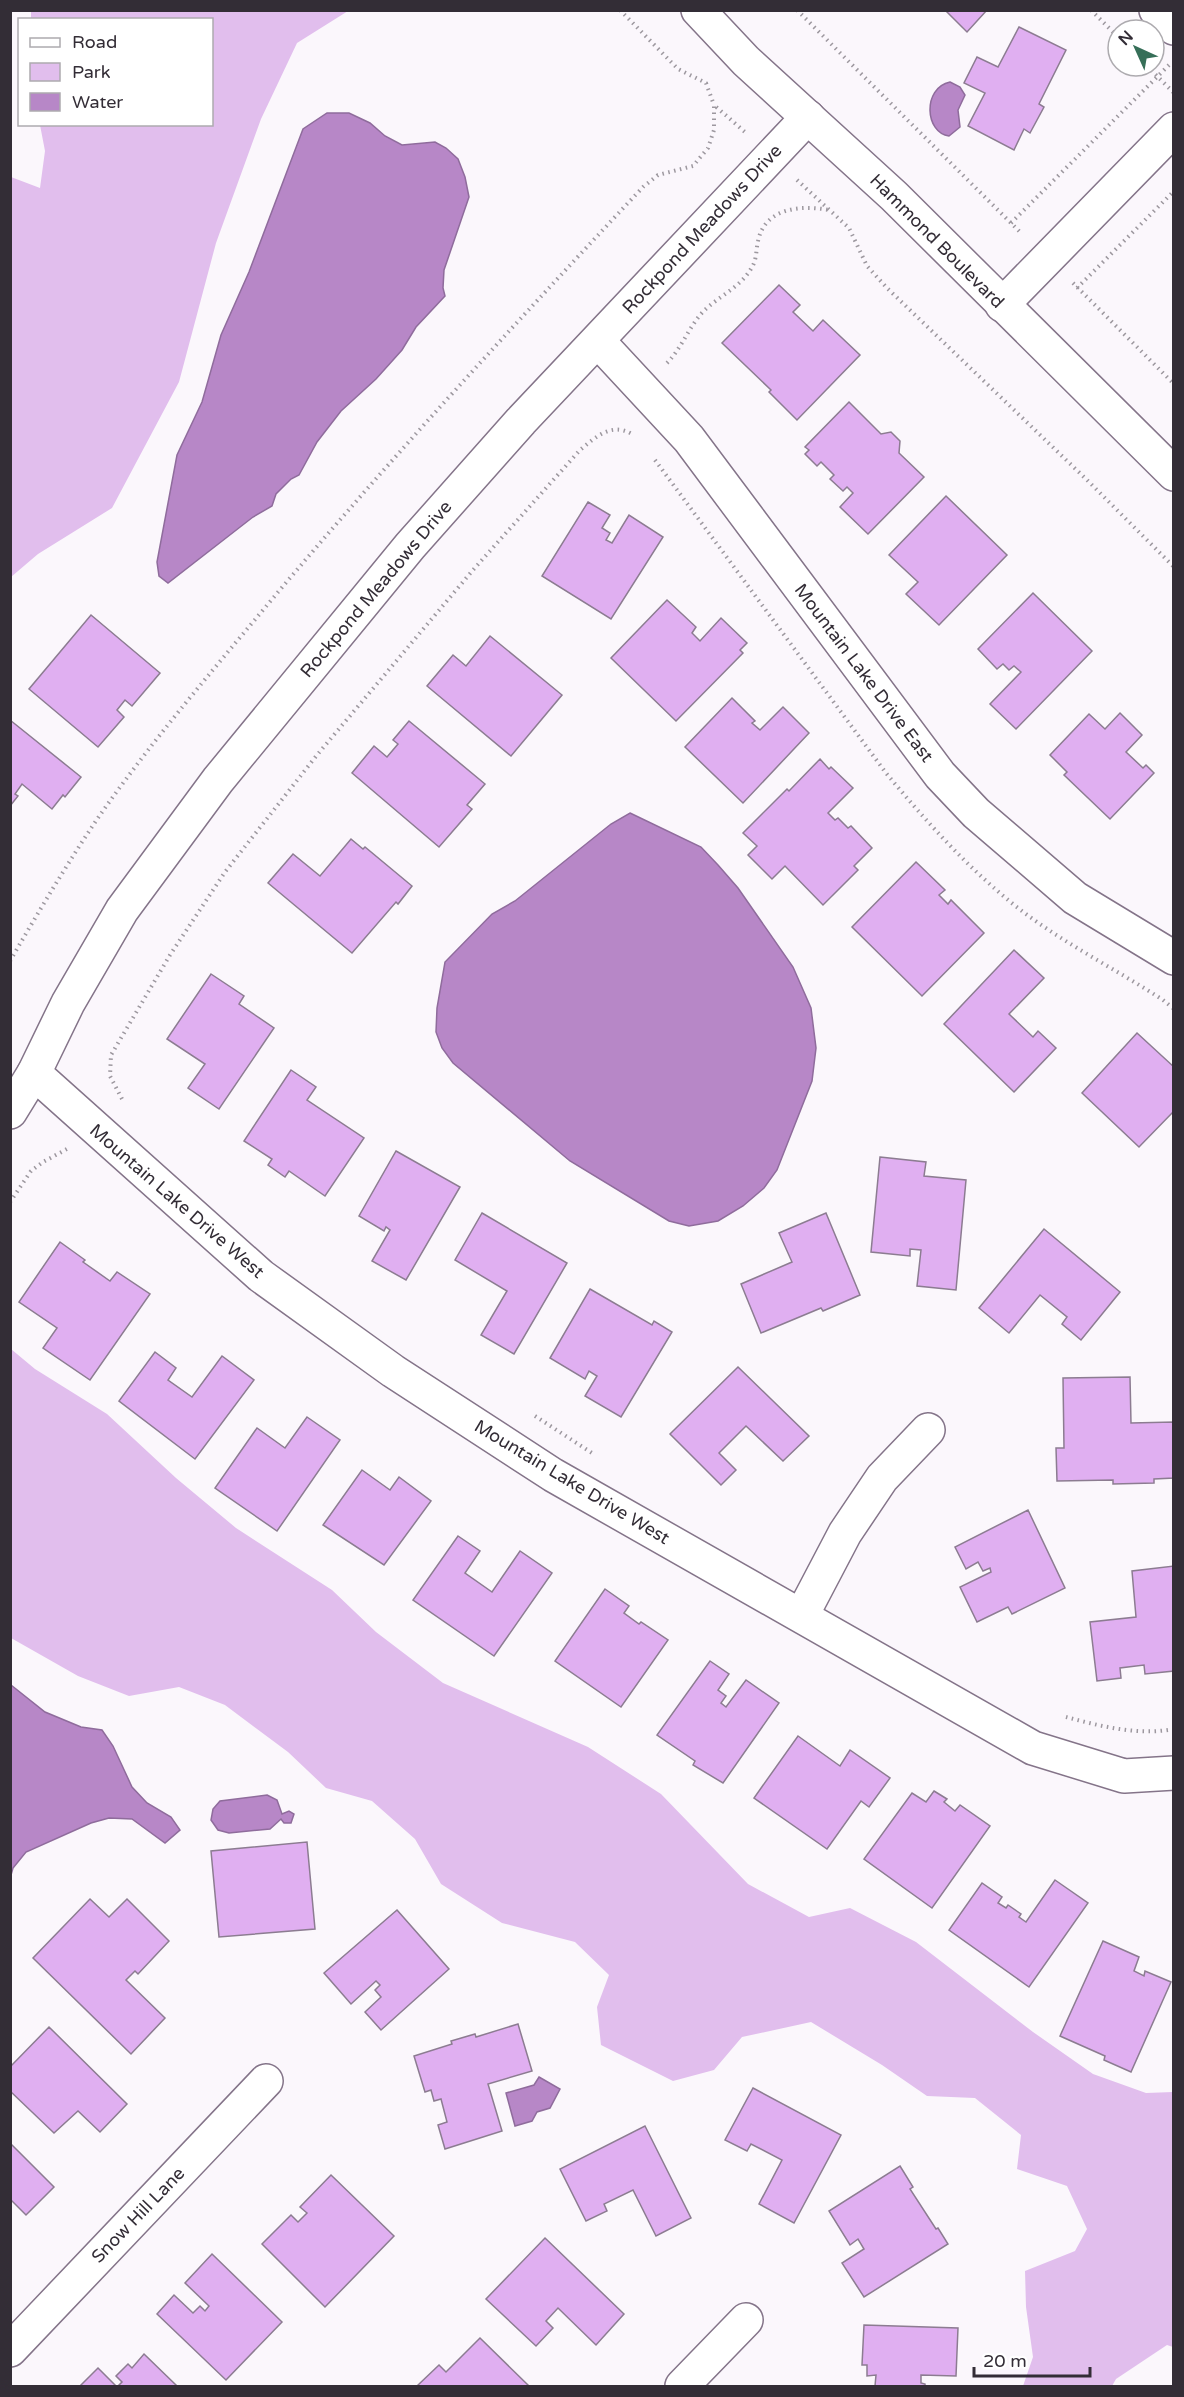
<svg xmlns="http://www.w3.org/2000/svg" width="1184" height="2397" viewBox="0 0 1184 2397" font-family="'Varela Round',sans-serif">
	<rect width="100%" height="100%" fill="#fbf7fc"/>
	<g fill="#e1beed">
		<path d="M31,11H348L297,43L261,119L216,243L179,382L112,508L38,554L11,577V177L40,188L45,151L40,125L212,124V20H31Z"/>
		<path d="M11,1349L35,1369L107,1414L176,1478L236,1528L332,1590L376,1632L443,1683L588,1747L661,1794L748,1884L809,1917L850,1908L916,1942L1033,2032L1093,2074L1146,2093L1173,2092V2347L1167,2345L1116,2379L1112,2386H1023L1033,2357L1026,2307L1025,2271L1075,2251L1087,2229L1067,2186L1017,2169L1021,2135L975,2098L927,2096L882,2065L811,2022L742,2037L714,2070L673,2081L601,2045L597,2007L609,1975L575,1942L502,1923L441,1884L415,1839L372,1801L326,1788L288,1752L225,1705L179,1687L129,1696L78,1676L11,1638Z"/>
	</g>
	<g fill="#b787c7" stroke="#8f6c9c" stroke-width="1.5">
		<path d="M950,82L960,87L965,95L958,110L960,127L949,136C925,133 922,88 950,82Z"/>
		<path d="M327,113H349L370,123L385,136L402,145L435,142L446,148L458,159L465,177L469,197L444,270L443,288L445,296L416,327L402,350L376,379L341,411L317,442L299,475L291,479L276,494L272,506L253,517L168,583L159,576L157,562L177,455L202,402L221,335L249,272L303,129Z"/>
		<path d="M630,813L701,847L718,865L738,888L793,967L811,1008L816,1048L812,1081L777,1170L764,1188L743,1206L718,1221L689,1226L669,1221L570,1161L453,1063L442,1048L436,1032L437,1008L445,962L492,914L515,901L611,824Z"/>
		<path d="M11,1685L45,1712L81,1727L102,1730L113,1746L132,1787L147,1803L171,1817L180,1830L165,1843L132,1819L109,1818L91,1823L26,1852L13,1868L11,1875Z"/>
		<path d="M267,1795L277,1800L282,1814L289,1811L294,1814L291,1823H284L281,1819L270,1829L229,1833L218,1830L211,1820L213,1809L220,1801Z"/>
		<path d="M539,2077L560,2089L550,2108L537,2112L532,2121L515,2126L506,2093L534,2085Z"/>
	</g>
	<g fill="#e0aff1" stroke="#8c7c91" stroke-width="1.5">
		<path d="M945,10H987L967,32Z"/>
		<path d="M1019,27L1066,50L1039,104L1044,107L1030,133L1024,129L1014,150L968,126L985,93L964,83L977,57L998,67Z"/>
		<path d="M779,285L800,305L793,312L813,331L823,320L860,355L797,420L769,392L771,390L722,343Z"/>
		<path d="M849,402L881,434L891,432L900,441L899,453L924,477L868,534L840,507L853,493L847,487L843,491L830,479L834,475L821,462L817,466L805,454L809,450L805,447Z"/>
		<path d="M946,496L1007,555L939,625L906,594L918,582L889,555Z"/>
		<path d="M588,502L610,515L602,528L610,533L606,540L612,543L629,515L663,537L611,619L542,576Z"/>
		<path d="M1033,593L1092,651L1016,729L990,704L1021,672L1014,666L1009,670L1003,664L997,669L978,649Z"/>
		<path d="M667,600L696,627L692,633L700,641L721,618L747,643L740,650L743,653L676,721L611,658Z"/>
		<path d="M91,615L160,673L132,706L125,700L117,710L124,717L98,747L29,689Z"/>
		<path d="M490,636L562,695L511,756L427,686L453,655L466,666Z"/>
		<path d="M732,698L755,721L752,723L760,730L783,707L809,733L743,803L685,747Z"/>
		<path d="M1120,713L1142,735L1126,752L1143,768L1146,765L1154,773L1110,819L1064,775L1067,772L1050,755L1089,714L1105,729Z"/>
		<path d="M10,720L81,777L65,797L63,795L52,809L22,784L15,794L18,796L10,806Z"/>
		<path d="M409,721L485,784L467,805L472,809L439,847L352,773L374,746L387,757L398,744L393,740Z"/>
		<path d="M820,759L829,769L831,767L853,788L828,813L835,820L838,818L848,828L851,826L872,848L854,866L858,870L823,905L785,866L772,879L748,855L757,846L743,833L787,789L789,791Z"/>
		<path d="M351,839L363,849L365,847L412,886L398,904L396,902L352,953L268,883L293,854L320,876Z"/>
		<path d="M916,862L945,890L939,895L948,904L951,900L984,933L922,996L852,927Z"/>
		<path d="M1014,950L1044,978L1009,1014L1033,1037L1038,1031L1056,1048L1014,1092L944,1024Z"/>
		<path d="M211,974L244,996L239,1004L274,1028L219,1109L188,1088L205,1064L167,1039Z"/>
		<path d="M1137,1033L1174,1067V1111L1139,1147L1082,1093Z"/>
		<path d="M291,1070L316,1087L307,1100L364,1138L325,1196L289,1171L285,1177L268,1165L272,1159L244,1141Z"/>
		<path d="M396,1151L460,1187L406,1280L372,1261L390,1230L386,1227L384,1231L359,1216Z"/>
		<path d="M880,1157L926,1162L924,1176L966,1180L956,1290L917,1286L921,1250L910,1249V1256L871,1252Z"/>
		<path d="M482,1213L567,1263L514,1354L481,1335L507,1291L455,1260Z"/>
		<path d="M826,1213L860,1295L823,1311L821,1308L761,1333L741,1284L792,1262L779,1233Z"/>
		<path d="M1044,1229L1120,1292L1081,1340L1062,1324L1067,1317L1040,1295L1009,1333L979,1308Z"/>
		<path d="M60,1242L85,1260L83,1262L110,1281L117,1272L150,1294L90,1380L43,1348L57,1328L19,1302Z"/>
		<path d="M590,1289L652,1325L654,1321L672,1332L621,1417L585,1396L597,1376L589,1371L585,1379L550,1358Z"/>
		<path d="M155,1352L176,1368L168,1380L192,1397L222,1356L254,1380L195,1459L119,1401Z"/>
		<path d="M738,1367L809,1436L783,1461L746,1426L719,1453L736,1470L721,1485L670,1434Z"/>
		<path d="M1130,1377L1131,1423L1174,1422V1478L1154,1479V1483L1113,1484V1480L1057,1481L1056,1448H1064L1063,1378Z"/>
		<path d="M307,1417L340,1440L277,1531L215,1488L257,1428L285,1448Z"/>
		<path d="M362,1470L390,1490L399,1477L431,1501L384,1565L323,1525Z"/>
		<path d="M1028,1510L1065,1588L1012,1614L1008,1607L977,1622L960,1587L991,1572L990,1568L983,1571L978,1562L966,1569L955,1547Z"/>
		<path d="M458,1536L480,1551L465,1573L492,1592L520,1551L552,1573L494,1656L413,1600Z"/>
		<path d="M1174,1566V1671L1145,1674L1144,1665L1120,1668L1121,1678L1097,1681L1090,1622L1136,1617L1132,1571Z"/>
		<path d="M605,1589L629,1606L624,1613L639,1624L641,1622L668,1640L621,1707L555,1661Z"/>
		<path d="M710,1661L729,1674L718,1690L726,1696L721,1703L726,1707L746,1680L779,1703L723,1783L693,1765L695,1761L657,1735Z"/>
		<path d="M798,1736L840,1766L850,1750L890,1778L869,1807L861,1801L827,1849L754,1798Z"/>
		<path d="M934,1791L947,1799L944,1802L955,1811L960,1805L990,1826L932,1908L864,1859L912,1793L926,1802Z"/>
		<path d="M307,1842L315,1929L219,1937L211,1851Z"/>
		<path d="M1055,1880L1088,1903L1029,1987L949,1930L982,1883L1002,1897L998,1903L1006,1908L1008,1905L1021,1914L1019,1917L1026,1922Z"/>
		<path d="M90,1899L109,1917L127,1899L169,1941L138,1974L135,1971L126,1980L165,2018L131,2054L33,1958Z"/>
		<path d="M397,1910L449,1969L381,2030L365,2012L381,1997L375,1990L380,1985L376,1981L351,2004L324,1973Z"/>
		<path d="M1103,1941L1139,1957L1134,1971L1144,1976L1145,1971L1171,1982L1131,2072L1104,2060L1105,2056L1060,2036Z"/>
		<path d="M518,2024L532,2071L488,2084L502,2131L445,2149L438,2125L447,2122L441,2099L434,2101L431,2090L425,2092L414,2056L452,2044L451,2041L475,2034L476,2037Z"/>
		<path d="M49,2027L127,2104L100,2132L78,2111L54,2133L10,2091V2067Z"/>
		<path d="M753,2088L841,2135L794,2223L759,2204L782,2160L751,2144L747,2151L725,2140Z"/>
		<path d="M645,2126L691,2218L656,2236L633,2190L604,2204L607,2211L586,2221L560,2169Z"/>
		<path d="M10,2143L54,2187L26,2215L10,2199Z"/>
		<path d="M900,2166L913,2187L910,2189L936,2229L938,2228L948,2244L864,2297L842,2263L864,2249L858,2239L850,2245L829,2211Z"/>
		<path d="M331,2175L394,2236L325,2307L262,2244L291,2215L298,2222L307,2213L300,2207Z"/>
		<path d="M545,2238L624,2314L596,2345L558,2308L546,2321L553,2328L536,2346L486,2299Z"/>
		<path d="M212,2254L282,2322L226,2380L157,2314L174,2295L193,2313L200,2306L205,2311L209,2306L185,2283Z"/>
		<path d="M864,2325L958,2328L956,2376L921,2375V2383L925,2384V2386H875L876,2375L867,2376V2365H862Z"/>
		<path d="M480,2338L529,2386H417L439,2365L446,2372Z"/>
		<path d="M144,2354L177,2386H118L122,2382L116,2376L128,2364L132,2368Z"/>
		<path d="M98,2368L116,2386H80Z"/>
	</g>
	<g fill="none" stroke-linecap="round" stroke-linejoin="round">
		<g stroke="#847489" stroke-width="36">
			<g id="minor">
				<path d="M1156,10L1174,28"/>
				<path d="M1002,305L1174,129"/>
				<path d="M598,341L689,439L940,775L976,813L1075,898L1174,958"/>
				<path d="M34,1073L261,1276L393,1371L553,1475L1033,1748L1124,1776L1174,1773"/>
				<path d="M10,1112L34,1073L68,1003L122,910L218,780L410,546L521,421L808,117"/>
				<path d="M802,1615L845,1533L882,1478L928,1430"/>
				<path d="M10,2350L266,2081"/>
				<path d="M682,2386L746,2320"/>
			</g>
		</g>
		<g stroke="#847489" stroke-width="36">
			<path id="tertiary" d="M698,10L746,61L894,196L1174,474"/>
		</g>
		<g stroke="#9d989f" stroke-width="4" stroke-dasharray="1.5 4.5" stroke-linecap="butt">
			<path d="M620,10L678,69L706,83L714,105"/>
			<path d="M797,10L1022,234"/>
			<path d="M1091,10L1118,37"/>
			<path d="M1147,66L1174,93"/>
			<path d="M797,180L849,228L867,266L887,288L1086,479L1174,567"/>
			<path d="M1011,223L1169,65"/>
			<path d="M1073,283L1174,384"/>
			<path d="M1077,288L1174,191"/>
			<path d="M667,363C681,349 688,329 701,314C716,297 741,288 752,267C757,259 756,249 758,241C765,207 802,205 829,210"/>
			<path d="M655,460L886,773C925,820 966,866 1013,904C1059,941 1114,968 1163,1000L1174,1009"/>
			<path d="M10,961C39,911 68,862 100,815C147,748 201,684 253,622C378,472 510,329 643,187L658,175L693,166L708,148L714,130V105L745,132"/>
			<path d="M122,1099L110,1076L111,1055L170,955L225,872L317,755L473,570L580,450C596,437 611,422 632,434"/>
			<path d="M10,1202L31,1171L43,1162L67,1149"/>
			<path d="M535,1416L592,1453"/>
			<path d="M1066,1717C1100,1726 1138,1736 1174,1729"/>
		</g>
		<use href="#minor" stroke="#fff" stroke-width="33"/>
		<use href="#tertiary" stroke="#fff" stroke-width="33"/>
	</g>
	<g text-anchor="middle" stroke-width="5" stroke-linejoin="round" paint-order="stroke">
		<g font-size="18" fill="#332d36" stroke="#fff">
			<text transform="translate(702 229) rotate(-47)" y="6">Rockpond Meadows Drive</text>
			<text transform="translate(937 241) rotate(45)" y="6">Hammond Boulevard</text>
			<text transform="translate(376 589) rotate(-50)" y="6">Rockpond Meadows Drive</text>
			<text transform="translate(864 673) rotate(53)" y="6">Mountain Lake Drive East</text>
			<text transform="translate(177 1201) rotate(41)" y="6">Mountain Lake Drive West</text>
			<text transform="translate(572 1482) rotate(31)" y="6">Mountain Lake Drive West</text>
			<text transform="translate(138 2215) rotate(-46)" y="6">Snow Hill Lane</text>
		</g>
	</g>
	<rect width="1184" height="2397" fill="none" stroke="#332d36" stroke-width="24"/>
	<rect x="18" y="18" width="195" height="108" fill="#ffffff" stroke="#adabaf" stroke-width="1.5"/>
	<rect x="30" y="38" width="30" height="9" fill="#ffffff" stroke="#adabaf" stroke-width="1.5"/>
	<text x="72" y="48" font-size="18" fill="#332d36">Road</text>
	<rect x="30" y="63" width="30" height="18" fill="#e1beed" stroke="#adabaf" stroke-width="1.5"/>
	<text x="72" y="78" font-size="18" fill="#332d36">Park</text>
	<rect x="30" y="93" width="30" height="18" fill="#b787c7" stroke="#adabaf" stroke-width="1.5"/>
	<text x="72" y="108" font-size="18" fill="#332d36">Water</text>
	<g transform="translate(1136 48) rotate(315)"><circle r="28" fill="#ffffff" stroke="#adabaf" stroke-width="1.5"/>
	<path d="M0-4.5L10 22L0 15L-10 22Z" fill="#366f58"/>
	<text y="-9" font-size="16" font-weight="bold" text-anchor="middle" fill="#332d36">N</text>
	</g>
	<path d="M974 2367v9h116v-9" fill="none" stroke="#332d36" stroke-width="3"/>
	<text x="983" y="2367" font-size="18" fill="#332d36" stroke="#ffffff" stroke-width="4.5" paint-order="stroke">20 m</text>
</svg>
